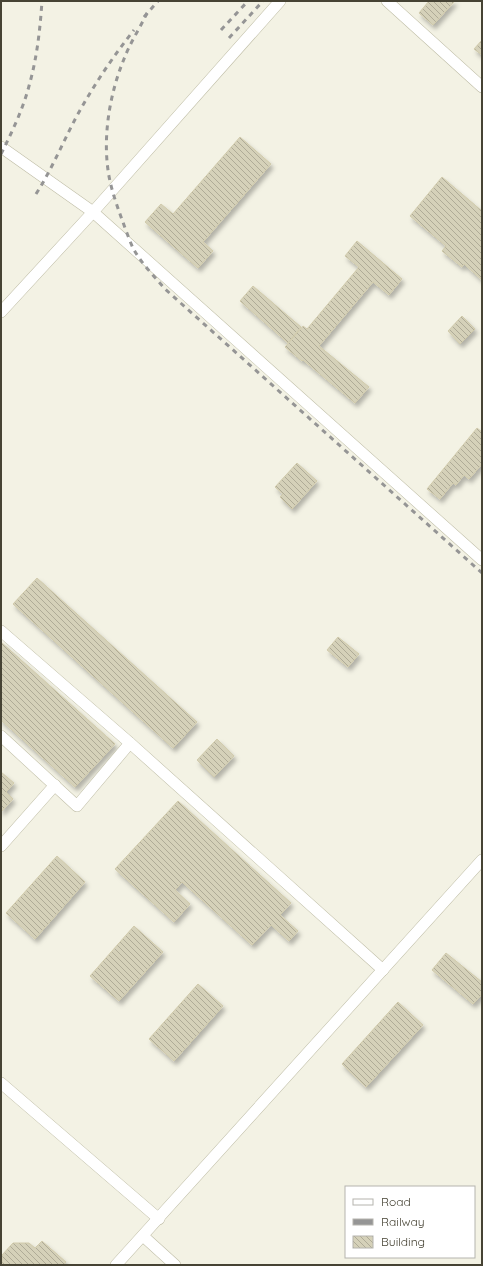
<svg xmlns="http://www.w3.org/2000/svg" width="483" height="1266" viewBox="0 0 483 1266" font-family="Quicksand,sans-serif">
	<defs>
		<pattern id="building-back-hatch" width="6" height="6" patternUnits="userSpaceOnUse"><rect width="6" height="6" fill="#d5d1b9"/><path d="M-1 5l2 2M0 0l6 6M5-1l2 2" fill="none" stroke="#afab97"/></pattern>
		<filter id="shadow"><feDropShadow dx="2.5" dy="4" stdDeviation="2" flood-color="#0004"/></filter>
	</defs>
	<rect width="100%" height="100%" fill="#f3f2e4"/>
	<g fill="url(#building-back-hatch)" stroke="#d1cbac" filter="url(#shadow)">
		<path d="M429,1H455L433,25L419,13Z"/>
		<path d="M482,40V55L474,49Z"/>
		<path d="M240,137L271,164L203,242L213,251L198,268L145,222L161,204L173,214Z"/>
		<path d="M442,177L482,211V280L464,264L462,267L442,251L446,246L410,216Z"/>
		<path d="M357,241L402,279L389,295L373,282L319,346L369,387L355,403L303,360L302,361L285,347L303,326L307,329L359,267L345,256Z"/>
		<path d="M253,286L301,327L288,343L240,301Z"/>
		<path d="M462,316L475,329L460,344L448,331Z"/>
		<path d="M477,428L482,432V464L469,479L464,475L456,485L453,483L440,499L427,489Z"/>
		<path d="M297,463L317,481L292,509L280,497L283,494L275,487Z"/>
		<path d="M37,578L197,722L173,748L13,604Z"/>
		<path d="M338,637L359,654L348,667L327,650Z"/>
		<path d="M1,642L115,744L75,787L1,720Z"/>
		<path d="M217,739L234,756L214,777L197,760Z"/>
		<path d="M1,772L14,783L6,792L13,799L1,812Z"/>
		<path d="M178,801L291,903L280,915L298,931L289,941L271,925L252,945L182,882L175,890L190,904L174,922L115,869Z"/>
		<path d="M57,856L85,882L35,939L6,913Z"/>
		<path d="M134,926L163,952L119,1001L90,976Z"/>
		<path d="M446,953L482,982V994L473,1004L432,970Z"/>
		<path d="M198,984L223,1006L174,1061L149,1039Z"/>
		<path d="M398,1002L423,1025L366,1087L342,1064Z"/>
		<path d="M42,1241L66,1262L63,1265H2V1255L13,1243H29L35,1248Z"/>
	</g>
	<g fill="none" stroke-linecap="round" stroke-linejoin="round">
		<g stroke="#bfbda6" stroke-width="12">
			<g id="minor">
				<path d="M387,1L482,87"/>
				<path d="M1,147L93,212L482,560"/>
				<path d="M1,312L93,212L280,1"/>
				<path d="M1,631L130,743L383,970"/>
				<path d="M1,736L77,806L130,743"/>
				<path d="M1,846L55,785"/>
				<path d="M1,1083L159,1219"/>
				<path d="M143,1236L175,1265"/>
				<path d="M116,1265L482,860"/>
			</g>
		</g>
		<use href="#minor" stroke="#fff" stroke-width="11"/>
		<g stroke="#959595" stroke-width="3" stroke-dasharray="5 5" stroke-linecap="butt">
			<path d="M147,13C140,28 130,43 124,59C110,93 103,134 108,170C110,185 115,200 120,214C124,225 128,237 133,248C141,263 154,276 165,289L482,573"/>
			<path d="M144,17L158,1"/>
			<path d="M221,30L248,1"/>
			<path d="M229,38L263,1"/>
			<path d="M1,154C12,132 23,109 29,86C37,58 40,30 42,1"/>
			<path d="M36,194C54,166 66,134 83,105C98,79 115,54 134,30"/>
		</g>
	</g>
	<rect width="483" height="1266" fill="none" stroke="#464334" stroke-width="4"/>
	<rect x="345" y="1186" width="130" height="72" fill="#ffffff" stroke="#b5b4ae"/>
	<rect x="353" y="1199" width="20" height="6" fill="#ffffff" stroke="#b5b4ae"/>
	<text x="381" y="1206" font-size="12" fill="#464334">Road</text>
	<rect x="353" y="1219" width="20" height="6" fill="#959595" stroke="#b5b4ae"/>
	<text x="381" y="1226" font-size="12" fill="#464334">Railway</text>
	<rect x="353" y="1236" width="20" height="12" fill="url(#building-back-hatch)" stroke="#b5b4ae"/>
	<text x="381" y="1246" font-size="12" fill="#464334">Building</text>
</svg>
